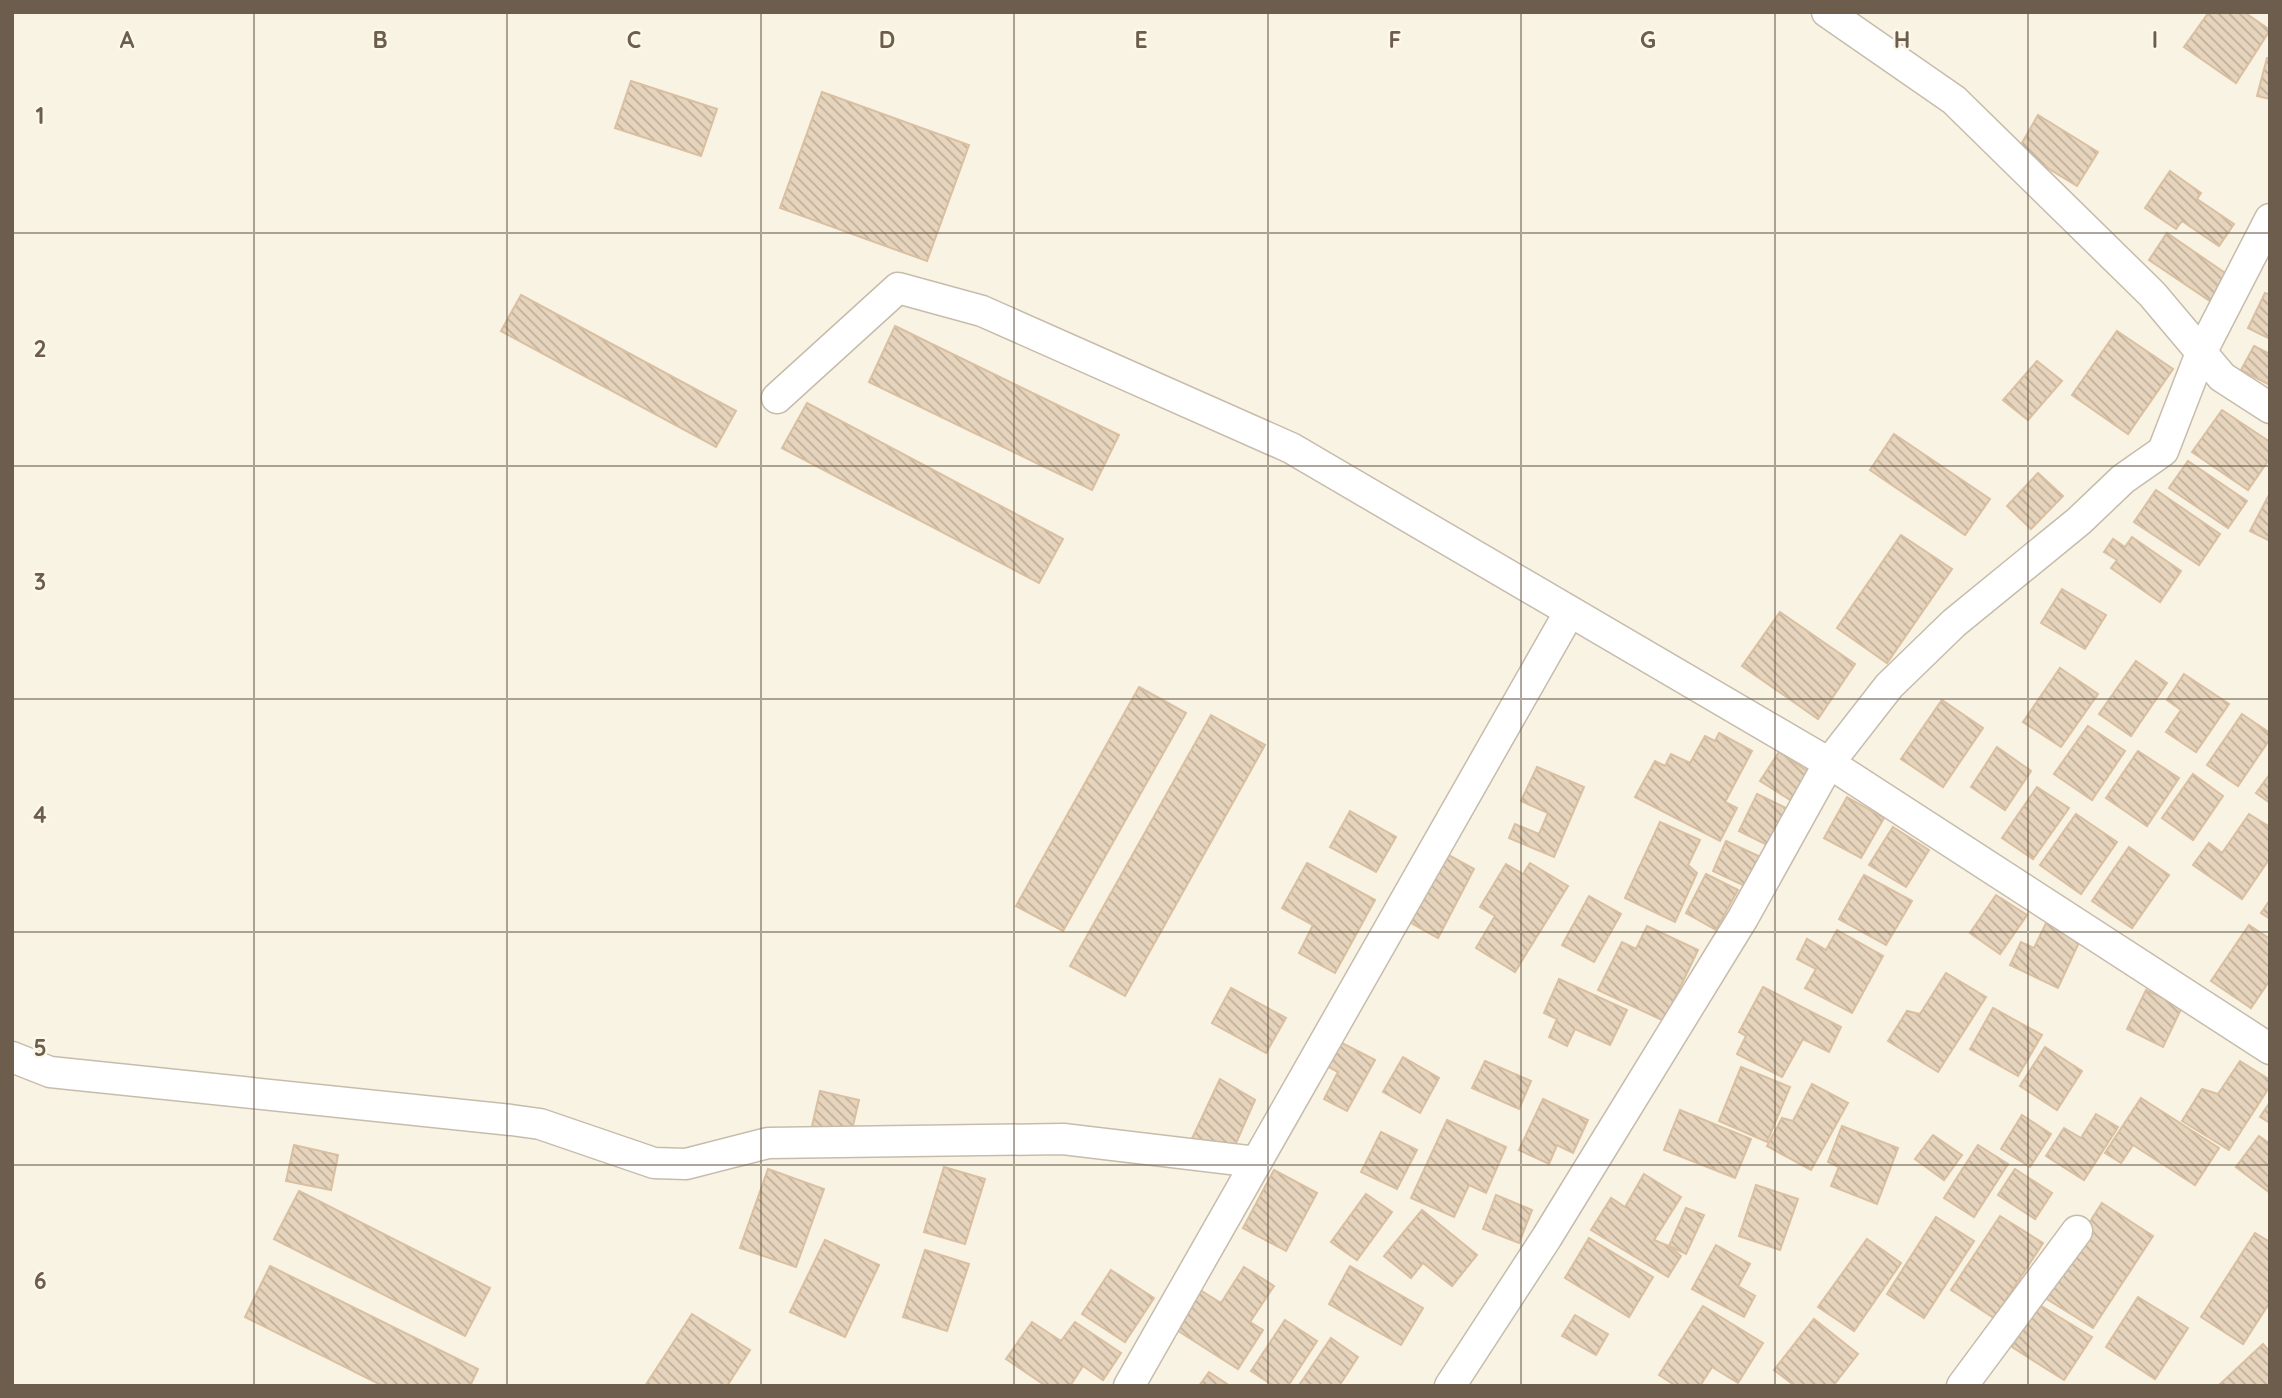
<svg xmlns="http://www.w3.org/2000/svg" width="2282" height="1398" viewBox="0 0 2282 1398" font-family="Quicksand,sans-serif">
	<defs>
		<pattern id="building-back-hatch" width="6" height="6" patternUnits="userSpaceOnUse" patternTransform="scale(1.75)"><rect width="6" height="6" fill="#e7d4bc"/><path d="M-1 5l2 2M0 0l6 6M5-1l2 2" fill="none" stroke="#bfaf9b"/></pattern>
	</defs>
	<rect width="100%" height="100%" fill="#f8f3e3"/>
	<g fill="url(#building-back-hatch)" stroke="#dabfa1" stroke-width="2">
		<path d="M2209,12H2244L2270,30L2236,83L2184,47Z"/>
		<path d="M2267,58H2270V99L2257,96Z"/>
		<path d="M631,81L717,109L701,156L615,128Z"/>
		<path d="M822,92L969,145L927,261L780,208Z"/>
		<path d="M2038,115L2098,152L2077,186L2018,150Z"/>
		<path d="M2170,171L2201,193L2197,199L2234,224L2219,246L2182,221L2176,229L2145,208Z"/>
		<path d="M2167,233L2228,275L2210,301L2149,260Z"/>
		<path d="M2265,293L2270,295V339L2248,328Z"/>
		<path d="M521,295L736,411L716,447L501,331Z"/>
		<path d="M895,326L1119,435L1092,490L869,382Z"/>
		<path d="M2117,331L2173,369L2128,434L2072,395Z"/>
		<path d="M2254,346L2270,354V385L2241,370Z"/>
		<path d="M2037,361L2062,381L2028,420L2003,400Z"/>
		<path d="M807,403L1063,539L1039,583L782,448Z"/>
		<path d="M2222,410L2270,442V458L2248,490L2192,452Z"/>
		<path d="M1894,434L1990,499L1965,535L1870,470Z"/>
		<path d="M2188,461L2247,501L2228,528L2169,488Z"/>
		<path d="M2038,473L2063,496L2031,529L2007,506Z"/>
		<path d="M2156,490L2220,534L2199,565L2134,522Z"/>
		<path d="M2270,493V541L2250,531Z"/>
		<path d="M1901,535L1952,569L1887,663L1837,628Z"/>
		<path d="M2132,537L2181,571L2160,602L2111,568L2117,560L2104,552L2113,539L2125,547Z"/>
		<path d="M2062,589L2106,615L2085,649L2041,623Z"/>
		<path d="M1780,612L1855,664L1818,719L1742,666Z"/>
		<path d="M2136,661L2167,683L2131,736L2099,714Z"/>
		<path d="M2060,668L2098,694L2061,747L2023,722Z"/>
		<path d="M2184,674L2229,704L2196,752L2166,732L2181,710L2167,700Z"/>
		<path d="M1139,687L1186,713L1063,931L1016,906Z"/>
		<path d="M1942,700L1983,728L1943,787L1901,759Z"/>
		<path d="M2242,714L2270,733V739L2238,786L2207,765Z"/>
		<path d="M1211,715L1265,745L1125,996L1070,966Z"/>
		<path d="M2088,726L2125,751L2092,800L2054,774Z"/>
		<path d="M1719,733L1752,751L1725,802L1737,808L1720,841L1635,797L1655,761L1665,766L1671,754L1690,763L1705,736L1715,741Z"/>
		<path d="M1997,747L2031,771L2005,810L1971,787Z"/>
		<path d="M2138,751L2179,778L2147,826L2106,798Z"/>
		<path d="M1779,752L1809,772L1790,800L1760,781Z"/>
		<path d="M1537,767L1584,787L1554,857L1509,838L1515,824L1539,834L1548,813L1521,801Z"/>
		<path d="M2193,774L2223,796L2193,840L2162,818Z"/>
		<path d="M2270,774V803L2256,793Z"/>
		<path d="M2037,787L2069,808L2033,859L2002,838Z"/>
		<path d="M1757,794L1788,809L1769,846L1739,831Z"/>
		<path d="M1847,797L1884,818L1861,858L1824,838Z"/>
		<path d="M1350,811L1396,837L1376,872L1330,847Z"/>
		<path d="M2076,814L2117,842L2081,894L2040,865Z"/>
		<path d="M2249,814L2270,827V858L2242,899L2193,865L2209,843L2222,853Z"/>
		<path d="M1660,822L1700,840L1688,865L1697,873L1675,922L1625,898Z"/>
		<path d="M1893,827L1929,850L1906,887L1869,865Z"/>
		<path d="M1726,841L1765,859L1751,889L1713,871Z"/>
		<path d="M2129,847L2169,875L2132,928L2092,901Z"/>
		<path d="M1443,852L1474,869L1438,938L1406,920Z"/>
		<path d="M1307,863L1375,900L1335,973L1299,953L1313,925L1282,908Z"/>
		<path d="M1530,863L1568,886L1515,972L1476,948L1495,916L1480,907L1506,864L1523,874Z"/>
		<path d="M1706,874L1738,890L1716,930L1686,913Z"/>
		<path d="M1864,875L1912,901L1886,945L1839,919Z"/>
		<path d="M1996,895L2027,915L2000,954L1970,933Z"/>
		<path d="M1589,896L1621,914L1594,962L1562,945Z"/>
		<path d="M2270,900V919L2261,913Z"/>
		<path d="M2048,919L2082,936L2058,988L2010,965L2021,942L2034,948Z"/>
		<path d="M2249,925L2270,939V980L2251,1008L2211,981Z"/>
		<path d="M1647,926L1698,950L1664,1021L1598,990L1622,942L1636,949Z"/>
		<path d="M1837,930L1883,956L1852,1013L1805,988L1816,969L1797,959L1807,939L1826,950Z"/>
		<path d="M1946,973L1986,997L1938,1072L1888,1041L1907,1011L1920,1014Z"/>
		<path d="M1559,979L1627,1010L1610,1045L1575,1029L1567,1046L1549,1037L1557,1019L1544,1013Z"/>
		<path d="M1763,987L1841,1027L1829,1052L1803,1039L1782,1077L1737,1054L1746,1036L1739,1032Z"/>
		<path d="M1231,988L1286,1018L1266,1053L1212,1023Z"/>
		<path d="M2146,990L2182,1007L2163,1047L2127,1029Z"/>
		<path d="M1993,1008L2042,1035L2018,1076L1970,1049Z"/>
		<path d="M1340,1042L1375,1060L1347,1111L1324,1099L1338,1072L1327,1066Z"/>
		<path d="M2045,1047L2082,1071L2057,1110L2020,1086Z"/>
		<path d="M1403,1057L1439,1078L1420,1113L1383,1092Z"/>
		<path d="M1485,1061L1531,1081L1519,1109L1472,1088Z"/>
		<path d="M2240,1061L2270,1080V1086L2229,1150L2182,1121L2202,1089L2218,1094Z"/>
		<path d="M1741,1067L1790,1087L1767,1142L1719,1121Z"/>
		<path d="M1220,1079L1255,1100L1233,1150L1189,1145Z"/>
		<path d="M1812,1084L1848,1103L1811,1170L1767,1146L1782,1118L1793,1121Z"/>
		<path d="M820,1091L859,1100L851,1134L812,1126Z"/>
		<path d="M2141,1098L2219,1148L2195,1185L2133,1145L2121,1163L2105,1153Z"/>
		<path d="M1543,1099L1588,1120L1573,1153L1557,1145L1549,1164L1519,1150Z"/>
		<path d="M2270,1102V1123L2260,1117Z"/>
		<path d="M1680,1110L1751,1139L1735,1178L1664,1150Z"/>
		<path d="M2096,1114L2118,1127L2084,1180L2046,1156L2064,1128L2081,1138Z"/>
		<path d="M2022,1115L2051,1134L2030,1167L2001,1149Z"/>
		<path d="M1447,1120L1506,1147L1486,1193L1469,1185L1454,1217L1411,1198Z"/>
		<path d="M1842,1126L1898,1148L1877,1204L1831,1186L1839,1167L1828,1162Z"/>
		<path d="M1381,1132L1417,1150L1397,1189L1361,1172Z"/>
		<path d="M1933,1135L1962,1155L1944,1180L1915,1159Z"/>
		<path d="M2259,1136L2270,1144V1193L2236,1167Z"/>
		<path d="M294,1145L338,1155L331,1190L286,1181Z"/>
		<path d="M1978,1145L2008,1164L1974,1217L1944,1198Z"/>
		<path d="M944,1167L985,1179L965,1244L924,1232Z"/>
		<path d="M768,1169L824,1189L796,1267L740,1248Z"/>
		<path d="M2015,1169L2052,1193L2035,1219L1998,1195Z"/>
		<path d="M1274,1170L1317,1193L1286,1251L1243,1228Z"/>
		<path d="M1644,1174L1681,1197L1654,1240L1669,1246L1681,1256L1668,1277L1591,1230L1611,1198L1625,1207Z"/>
		<path d="M1756,1185L1798,1199L1780,1250L1739,1236Z"/>
		<path d="M299,1191L490,1288L465,1336L274,1239Z"/>
		<path d="M1366,1194L1392,1212L1357,1260L1331,1242Z"/>
		<path d="M1496,1195L1532,1210L1519,1243L1483,1229Z"/>
		<path d="M2102,1203L2153,1236L2093,1328L2042,1296Z"/>
		<path d="M1686,1208L1704,1215L1686,1254L1669,1246Z"/>
		<path d="M1422,1210L1477,1255L1452,1286L1423,1263L1411,1278L1384,1256Z"/>
		<path d="M2000,1216L2043,1243L1994,1318L1951,1290Z"/>
		<path d="M1936,1217L1974,1241L1924,1318L1887,1294Z"/>
		<path d="M2255,1233L2270,1242V1302L2243,1344L2201,1317Z"/>
		<path d="M1589,1238L1653,1277L1629,1317L1565,1278Z"/>
		<path d="M1867,1239L1901,1263L1854,1331L1818,1307Z"/>
		<path d="M825,1240L879,1265L845,1337L790,1312Z"/>
		<path d="M1716,1245L1750,1264L1738,1286L1755,1296L1744,1317L1692,1289Z"/>
		<path d="M925,1250L969,1264L947,1331L903,1317Z"/>
		<path d="M270,1266L478,1369L470,1386H383L245,1317Z"/>
		<path d="M1350,1266L1423,1308L1401,1345L1329,1304Z"/>
		<path d="M1244,1267L1274,1286L1250,1322L1263,1330L1238,1369L1172,1327L1197,1288L1221,1303Z"/>
		<path d="M1111,1270L1154,1298L1125,1342L1082,1314Z"/>
		<path d="M2138,1297L2188,1328L2155,1379L2106,1347Z"/>
		<path d="M2038,1304L2092,1337L2064,1380L2012,1347Z"/>
		<path d="M1703,1306L1763,1343L1738,1383L1712,1367L1700,1386H1676L1659,1375Z"/>
		<path d="M692,1314L750,1350L727,1386H645Z"/>
		<path d="M1575,1315L1608,1334L1596,1355L1562,1336Z"/>
		<path d="M1814,1319L1858,1354L1833,1386H1795L1774,1370Z"/>
		<path d="M1285,1320L1317,1341L1288,1386H1274L1251,1371Z"/>
		<path d="M1032,1322L1061,1341L1075,1322L1121,1353L1103,1380L1083,1366L1070,1386H1046L1006,1359Z"/>
		<path d="M1331,1338L1358,1357L1339,1386H1303L1300,1384Z"/>
		<path d="M2263,1344L2270,1352V1386H2218Z"/>
		<path d="M1209,1372L1230,1386H1199Z"/>
	</g>
	<g fill="none" stroke-linecap="round" stroke-linejoin="round">
		<g stroke="#c7bcac" stroke-width="33">
			<g id="minor">
				<path d="M1827,12L1954,100L2152,294L2222,377L2270,408"/>
				<path d="M777,398L898,288L982,311L1291,448L1829,763L2270,1049"/>
				<path d="M12,1057L50,1072L511,1120L540,1124L654,1163L686,1164L768,1143L1063,1139L1256,1162"/>
				<path d="M1129,1386L1569,613"/>
				<path d="M1450,1386L1547,1237L1743,918L1829,763L1889,686L1954,623L2079,521L2123,479L2163,451L2201,353L2270,219"/>
				<path d="M1962,1386L2077,1231"/>
			</g>
		</g>
		<use href="#minor" stroke="#fff" stroke-width="30"/>
	</g>
	<path fill="none" stroke="#6c5d4d" stroke-width="2" stroke-opacity="0.55" d="M254,12V1386M507,12V1386M761,12V1386M1014,12V1386M1268,12V1386M1521,12V1386M1775,12V1386M2028,12V1386M12,233H2270M12,466H2270M12,699H2270M12,932H2270M12,1165H2270"/>
	<g font-size="23" text-anchor="middle" font-weight="bold" fill="#6c5d4d" stroke="#fcf7e8" stroke-width="5" stroke-linejoin="round" paint-order="stroke">
		<text x="127" y="48">A</text>
		<text x="380" y="48">B</text>
		<text x="634" y="48">C</text>
		<text x="887" y="48">D</text>
		<text x="1141" y="48">E</text>
		<text x="1395" y="48">F</text>
		<text x="1648" y="48">G</text>
		<text x="1902" y="48">H</text>
		<text x="2155" y="48">I</text>
		<text x="40" y="124">1</text>
		<text x="40" y="357">2</text>
		<text x="40" y="590">3</text>
		<text x="40" y="823">4</text>
		<text x="40" y="1056">5</text>
		<text x="40" y="1289">6</text>
	</g>
	<rect width="2282" height="1398" fill="none" stroke="#6c5d4d" stroke-width="28"/>
</svg>
